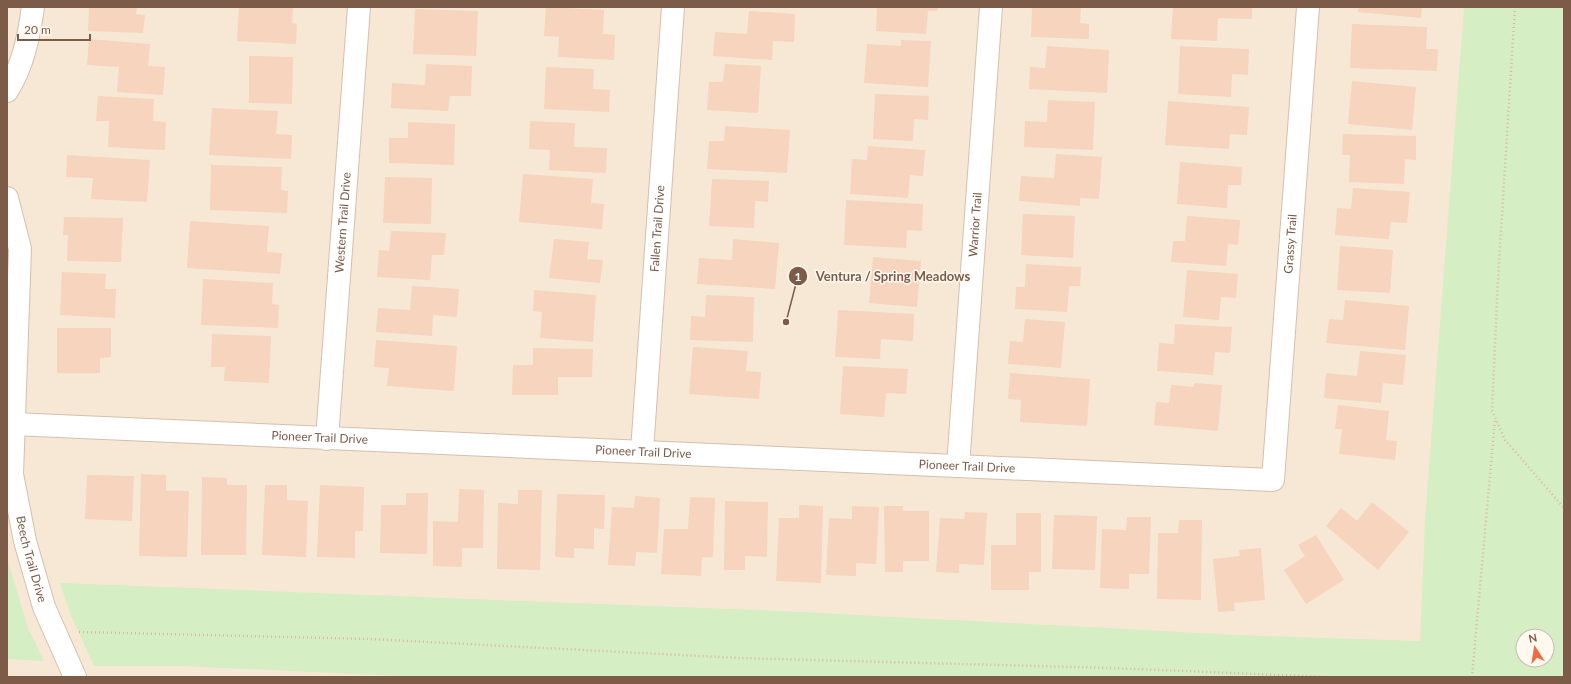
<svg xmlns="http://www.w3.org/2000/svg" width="1571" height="684" viewBox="0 0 1571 684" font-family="Lato,sans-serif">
	<rect width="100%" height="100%" fill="#fef6e8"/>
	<path fill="#f7e8d5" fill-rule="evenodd" d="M7,7H1564V677H7ZM1523,636H1547V660H1523Z"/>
	<g fill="#d5eec4" fill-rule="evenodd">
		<path d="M1464,7H1564V677H417L183,666H94L70,613L60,583L781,611L1258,636L1420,641L1425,521ZM1523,636H1547V660H1523Z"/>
		<path d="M7,558L28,628L44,661L7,659Z"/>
	</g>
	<g fill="#f6d4bd">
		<path d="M89,7H137L136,14L145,15L143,33L88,31Z"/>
		<path d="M239,7H293L292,23L297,24L296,44L237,41Z"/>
		<path d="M546,7L604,10L603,34L615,35L614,60L558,57L559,37L544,36Z"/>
		<path d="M877,7H938L937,11H928L926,34L876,31Z"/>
		<path d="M1032,7H1081L1080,23L1089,24V39L1031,37Z"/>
		<path d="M1173,7H1252V19L1218,18L1217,41L1171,39Z"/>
		<path d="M1359,7H1422L1421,18L1358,12Z"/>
		<path d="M415,9L478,11L476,56L413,54Z"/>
		<path d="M749,11L795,14L794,42L773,41L772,60L713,56L715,32L747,34Z"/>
		<path d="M1352,24L1427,27L1426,49H1438L1437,71L1350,68Z"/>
		<path d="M89,39L150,44L148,66L165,67L163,95L117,92L119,67L87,65Z"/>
		<path d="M901,40L931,41L928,87L864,83L867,44L901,46Z"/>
		<path d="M1047,46L1109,50L1107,93L1029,89L1030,67L1045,68Z"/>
		<path d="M1180,46L1249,49L1248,75L1232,74L1231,97L1178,94Z"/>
		<path d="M249,56L293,57L292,104L249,103Z"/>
		<path d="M426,64L472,66L471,96H450L448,111L391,108L392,83L425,85Z"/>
		<path d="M725,64L761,66L758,113L707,110L709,82H723Z"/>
		<path d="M546,67L594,69L593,89L610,90L609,112L544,109Z"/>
		<path d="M1352,81L1416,87L1412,130L1348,124Z"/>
		<path d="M875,94L929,96L928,120L914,119L913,141L873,139Z"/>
		<path d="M98,96L154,99L153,121L166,122L165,150L108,147L109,121H96Z"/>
		<path d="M1048,100L1095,102L1093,150L1024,147L1025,121L1047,122Z"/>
		<path d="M1168,101L1249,107L1247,135L1230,134L1229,149L1165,145Z"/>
		<path d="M212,108L278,111L276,134L292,135L291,159L209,155Z"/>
		<path d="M530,121L575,123L574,147L607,148L606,173L549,170L550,150L529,149Z"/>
		<path d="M408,122L455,124L454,165L389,163V138H408Z"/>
		<path d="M725,126L790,130L787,173L707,169L709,141H724Z"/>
		<path d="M1343,134L1416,136V160L1405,159L1404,184L1349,182L1350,155H1342Z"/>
		<path d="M868,146L925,150L923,176L910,175L908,198L850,194L852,159L867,160Z"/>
		<path d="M1056,154L1102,157L1099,199L1080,198V206L1019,201L1021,176L1054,178Z"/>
		<path d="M67,155L150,160L147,202L91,199L93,178L66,177Z"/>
		<path d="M1180,162L1242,167L1241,185H1228L1227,208L1177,204Z"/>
		<path d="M211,165L282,167L281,190L288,191L287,213L210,210Z"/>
		<path d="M523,174L593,179L591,203L604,204L602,229L519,222Z"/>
		<path d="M385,177L432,178L431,224L383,223Z"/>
		<path d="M712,179L769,181L768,202L755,201L754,228L709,226Z"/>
		<path d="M1353,188L1410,192L1407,223L1391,222L1389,239L1335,235L1337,208L1351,209Z"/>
		<path d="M846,200L923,204L922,231L907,230L906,248L844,245Z"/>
		<path d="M1023,214L1075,216L1073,258L1021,255Z"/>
		<path d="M1187,216L1240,220L1238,245L1228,244L1226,266L1171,262L1173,241H1185Z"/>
		<path d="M64,217L123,218L121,262L67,261L68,235H63Z"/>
		<path d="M190,221L269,226L267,252L282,253L280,274L187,268Z"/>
		<path d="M391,231L446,233L444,255H432L430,280L377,277L379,250L389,251Z"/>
		<path d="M554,239L589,242L587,259L603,260L600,283L549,278Z"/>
		<path d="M733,239L779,243L775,289L697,284L699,258L732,260Z"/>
		<path d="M1340,246L1393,250L1390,293L1337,290Z"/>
		<path d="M873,257L921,261L917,307L869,303Z"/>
		<path d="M1026,264L1081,267L1080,286H1069L1067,312L1015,309L1016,287H1025Z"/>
		<path d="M1187,270L1238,274L1236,298L1221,297L1219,320L1183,317Z"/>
		<path d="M62,272L106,274L105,289H116L115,318L60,315Z"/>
		<path d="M203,279L273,283L272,304L279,305L278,328L201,325Z"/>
		<path d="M412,286L459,289L457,317L433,315L432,336L376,332L378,308L410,310Z"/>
		<path d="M534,290L596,295L593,342L540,338L542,312L533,311Z"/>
		<path d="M706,295L754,297L753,342L690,340L691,316L705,317Z"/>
		<path d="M1345,300L1409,306L1405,350L1326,343L1329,319L1343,320Z"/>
		<path d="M838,310L914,314L913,341L881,339L880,359L835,357Z"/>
		<path d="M1025,319L1065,322L1061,368L1008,364L1010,341L1023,342Z"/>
		<path d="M1175,324L1232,327L1230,353L1215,352L1213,375L1157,371L1159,343L1174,344Z"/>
		<path d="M57,328H111V357L100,358V373H57Z"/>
		<path d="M212,334L271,336L269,383L224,381L225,367H211Z"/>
		<path d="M376,340L457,346L454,391L387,386L389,368L374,367Z"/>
		<path d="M693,347L748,351L746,371L761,372L759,399L689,394Z"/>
		<path d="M533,348L593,349L592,377H558V395H512L513,365H533Z"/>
		<path d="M1360,351L1406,355L1403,385L1383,383L1381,403L1324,398L1326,373L1357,376Z"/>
		<path d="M843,366L908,369L906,394L886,393L884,417L840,414Z"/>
		<path d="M1010,373L1090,379L1087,426L1020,422L1021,400L1008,399Z"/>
		<path d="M1194,383L1222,385L1218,431L1154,425L1156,402L1169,403L1171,385L1194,387Z"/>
		<path d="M1338,405L1389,411L1386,440L1397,441L1395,460L1339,454L1342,429H1335Z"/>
		<path d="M141,474L166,475V491H189L187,557L139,556Z"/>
		<path d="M87,475L134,476L132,521L85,519Z"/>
		<path d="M202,477L227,478V485H247L246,555H201Z"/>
		<path d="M265,485H287V500L308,501L306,557L262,555Z"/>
		<path d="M320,485L364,487L363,531H355V558L317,557Z"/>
		<path d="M459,489L484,490L483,548H462V567L433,566V521L458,522Z"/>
		<path d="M518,490H542L540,570L497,569L498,503L518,504Z"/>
		<path d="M406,493H428L427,554L380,553L381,505H406Z"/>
		<path d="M557,494L605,495L604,529L594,528V549L574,548V558L555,557Z"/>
		<path d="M635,496L660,498L657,553L636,552L635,566L608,565L612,507L634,508Z"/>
		<path d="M690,497L715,498L713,557H702L701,576L661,574L664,529H688Z"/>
		<path d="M725,501L768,502L767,557L745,556V570H724Z"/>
		<path d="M1372,502L1409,532L1378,570L1326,526L1341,508L1357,521Z"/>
		<path d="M799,505L823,506L821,583L776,581L779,518H799Z"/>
		<path d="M852,506L879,507L876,564L856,563V576L826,575L829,518L852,519Z"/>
		<path d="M884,506H903V511H929V561H903V572H885Z"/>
		<path d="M965,512L987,513L984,565L959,564V573L936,572L940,518L964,519Z"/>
		<path d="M1016,513H1041V572H1029V590H991V545H1016Z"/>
		<path d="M1054,515L1097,516L1095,570L1052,569Z"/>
		<path d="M1127,517H1151L1149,574H1129V589L1100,588L1102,529L1126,530Z"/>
		<path d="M1179,520H1202L1201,600L1157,599L1158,533H1178Z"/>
		<path d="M1316,535L1344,580L1306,604L1284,570L1305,556L1298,545Z"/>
		<path d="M1261,548L1265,600L1234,603L1235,611L1218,612L1213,559L1240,556L1239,550Z"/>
	</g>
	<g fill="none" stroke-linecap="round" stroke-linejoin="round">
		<g stroke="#d5bfaf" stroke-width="24">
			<g id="street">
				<path d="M7,91C23,66 29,36 33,7"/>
				<path id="s1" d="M7,198L20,249L12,474L25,541L44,607L75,677"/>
				<path id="s2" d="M13,424L1273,480L1308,7"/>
				<path id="s3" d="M327,439L359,7"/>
				<path id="s4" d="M642,451L673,7"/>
				<path id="s5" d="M958,466L991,7"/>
			</g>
		</g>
		<g stroke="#dcb79f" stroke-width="2.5" stroke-dasharray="1 3" stroke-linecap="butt">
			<path d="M1515,7L1498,279L1492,410L1505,440L1564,508"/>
			<path d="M79,632L370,639L738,658L1111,668L1328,677"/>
			<path d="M1472,677L1495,419"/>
		</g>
		<use href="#street" stroke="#fff" stroke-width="22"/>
	</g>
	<g text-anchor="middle" stroke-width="3" stroke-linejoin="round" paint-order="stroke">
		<g font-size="12" fill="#7c5b48" stroke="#fff9f0">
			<text dy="4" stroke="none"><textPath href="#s3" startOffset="217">Western Trail Drive</textPath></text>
			<text dy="4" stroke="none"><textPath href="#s5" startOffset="242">Warrior Trail</textPath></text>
			<text dy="4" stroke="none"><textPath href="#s4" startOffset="223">Fallen Trail Drive</textPath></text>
			<text dy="4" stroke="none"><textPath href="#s2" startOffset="1498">Grassy Trail</textPath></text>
			<text dy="4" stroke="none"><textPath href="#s2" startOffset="307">Pioneer Trail Drive</textPath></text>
			<text dy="4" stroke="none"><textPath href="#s2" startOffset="631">Pioneer Trail Drive</textPath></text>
			<text dy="4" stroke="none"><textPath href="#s2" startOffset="955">Pioneer Trail Drive</textPath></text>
			<text dy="4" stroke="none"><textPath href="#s1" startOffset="365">Beech Trail Drive</textPath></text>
		</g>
	</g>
	<path fill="none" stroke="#7c5b48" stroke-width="1.5" d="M786 322L798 276"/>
	<g fill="#7c5b48" stroke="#fff9f0" stroke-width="1.5">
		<circle cx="786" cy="322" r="4"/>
		<circle cx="798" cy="276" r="10"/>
	</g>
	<g font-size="12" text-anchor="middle" font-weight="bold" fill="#fff">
		<text x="798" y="281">1</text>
	</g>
	<g font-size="13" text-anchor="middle" font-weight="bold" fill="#7c5b48" stroke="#fff9f0" stroke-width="3" stroke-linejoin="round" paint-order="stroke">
		<text x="893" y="281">Ventura / Spring Meadows</text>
	</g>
	<rect width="1571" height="684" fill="none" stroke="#7c5b48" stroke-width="16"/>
	<g transform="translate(1535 648) rotate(348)"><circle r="19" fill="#fff9f0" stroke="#cbbaad"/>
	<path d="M0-3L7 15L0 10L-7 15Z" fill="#f26a43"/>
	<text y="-6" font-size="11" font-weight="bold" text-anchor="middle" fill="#7c5b48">N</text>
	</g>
	<path d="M18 34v6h72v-6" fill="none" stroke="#7c5b48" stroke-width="2"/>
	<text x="24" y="34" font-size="12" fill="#7c5b48" stroke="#fff9f0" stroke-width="3" paint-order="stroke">20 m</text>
</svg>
